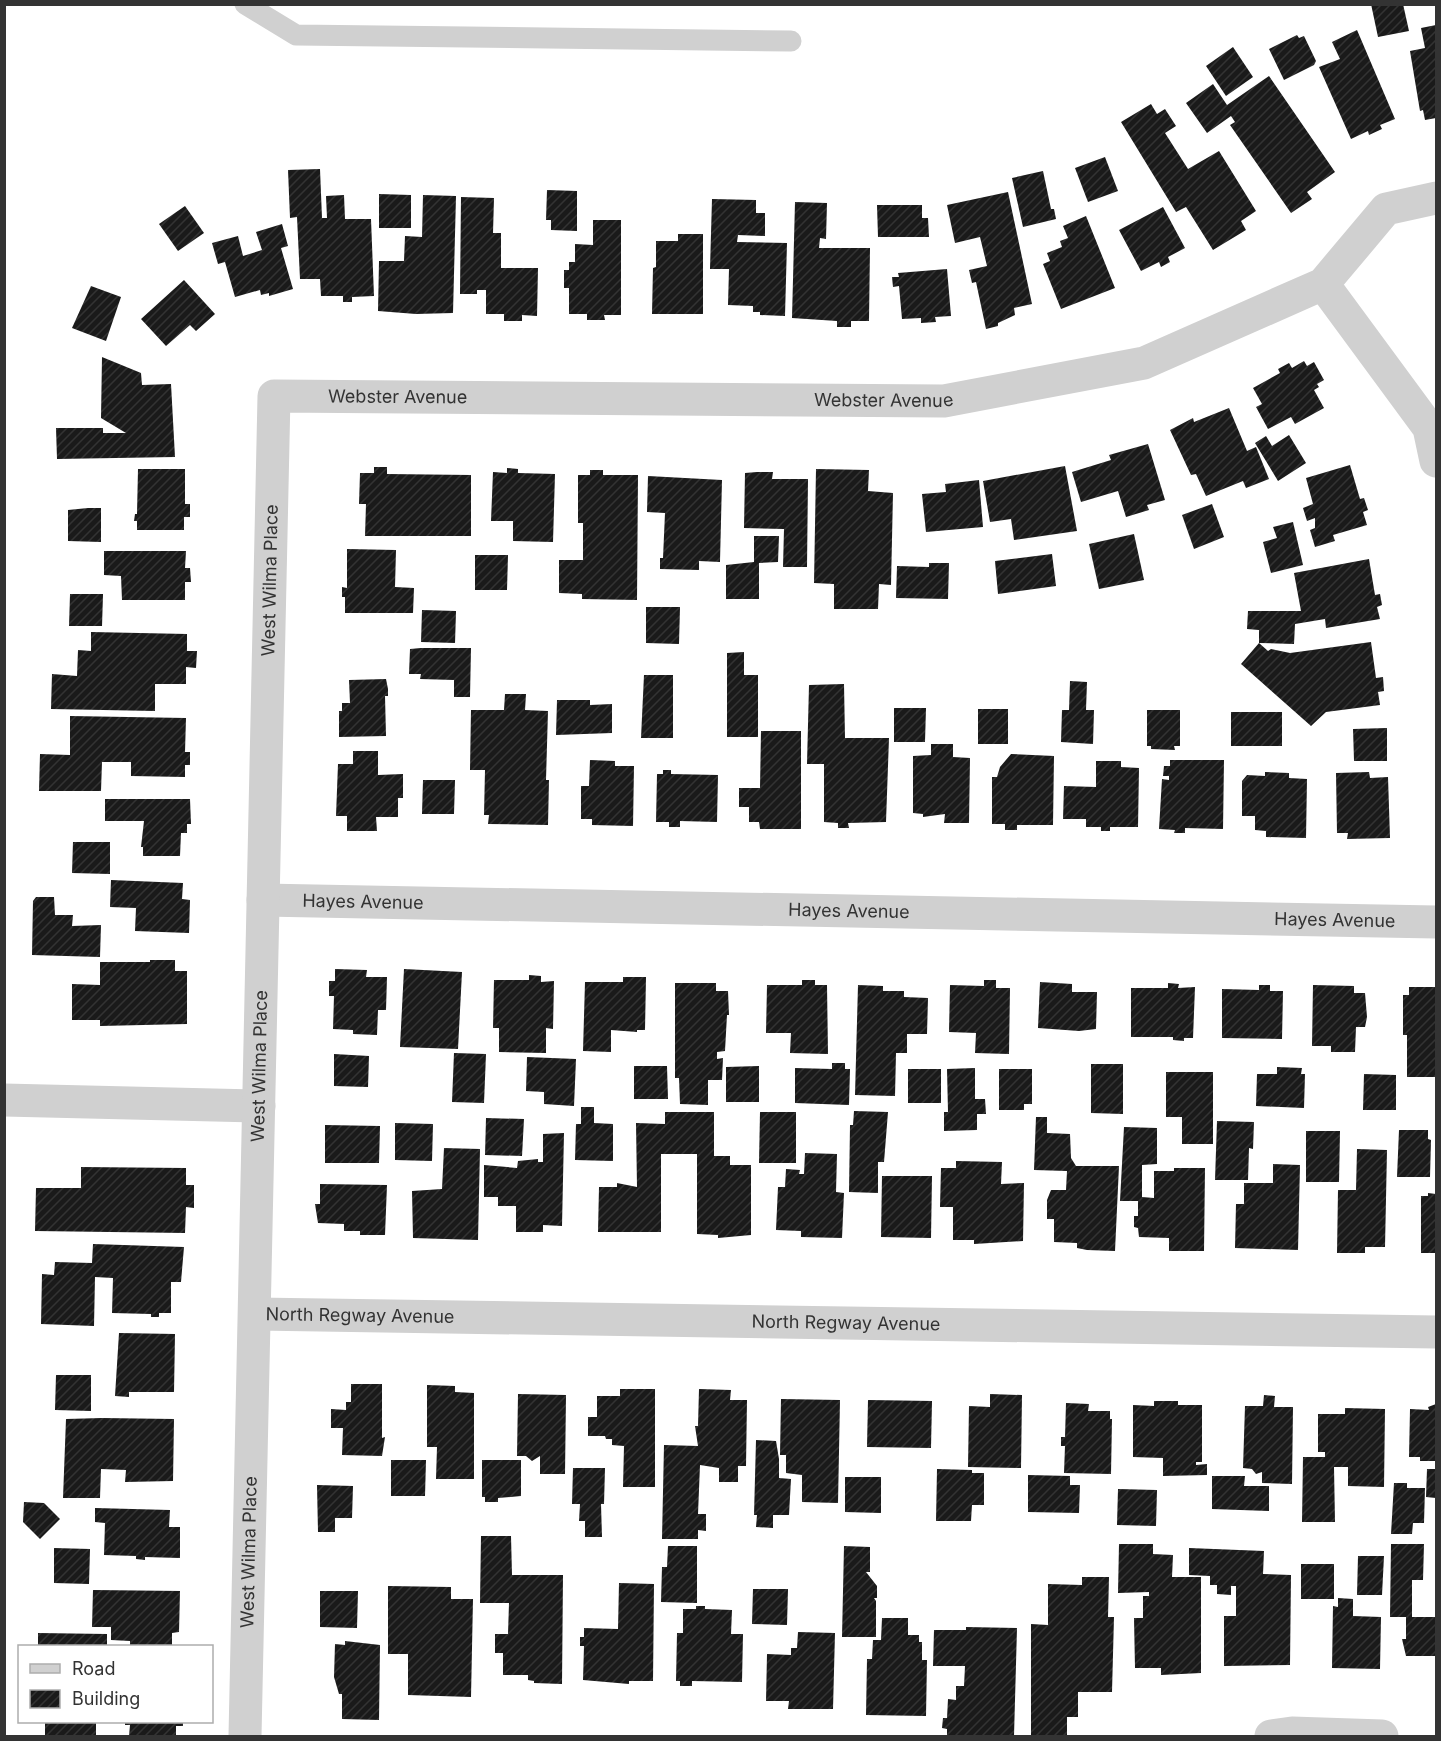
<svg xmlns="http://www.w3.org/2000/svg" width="1441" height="1741" viewBox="0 0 1441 1741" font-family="Inter,sans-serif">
	<defs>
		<pattern id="building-hatch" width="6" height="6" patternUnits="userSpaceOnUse" patternTransform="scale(1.5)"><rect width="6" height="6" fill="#1a1a1a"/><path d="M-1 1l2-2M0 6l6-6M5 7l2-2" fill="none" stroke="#333"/></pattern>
	</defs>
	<rect width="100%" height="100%" fill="#fff"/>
	<g fill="url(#building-hatch)">
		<path d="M1371,4H1403L1409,31L1378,37Z"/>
		<path d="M1436,25V118L1425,120L1423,110L1420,111L1410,51L1425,48L1421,28Z"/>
		<path d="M1357,30L1395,119L1380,125L1382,129L1369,135L1368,131L1351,139L1319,67L1340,59L1332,42Z"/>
		<path d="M1297,35L1299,38L1304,36L1316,61L1314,65L1284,80L1269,49Z"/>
		<path d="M1233,47L1253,77L1226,96L1206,66Z"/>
		<path d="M1269,76L1335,172L1307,192L1312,199L1291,213L1230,125L1235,122L1231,116L1207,133L1186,103L1213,84L1227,105Z"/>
		<path d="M1151,104L1157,114L1165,109L1176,126L1165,133L1188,169L1219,151L1256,211L1241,221L1246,230L1213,250L1186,207L1176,212L1121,122Z"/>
		<path d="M1105,157L1118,191L1088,202L1075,168Z"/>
		<path d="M320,169L322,218H327L326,196L344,195L345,219H371L374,296L352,297V302H343V296H321L320,279H300L297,217L290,218L288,170Z"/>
		<path d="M1043,171L1051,209H1054L1056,219L1023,227L1012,178Z"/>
		<path d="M547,190L577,191V231L551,230V220H546Z"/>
		<path d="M1008,192L1032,304L1014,308L1015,315L998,323V326L986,329L976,282L972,283L969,270L987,266L980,237L955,243L947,205Z"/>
		<path d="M379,194L411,195V228H379Z"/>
		<path d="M423,195L456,196L453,313L416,314L378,311L379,261H404L405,236L422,237Z"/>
		<path d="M461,197L494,198L493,233H501V268H538L537,316L522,315V321H504V314H486V290H477V294H460Z"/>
		<path d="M712,199L756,200V213H765V236L738,235L737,242L787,243L785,316L760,315V312H753V306L728,305L729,269H710Z"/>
		<path d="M795,202L827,203L826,239L820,238L819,248H870L869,321H851V327H837V321L792,318Z"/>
		<path d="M877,205H922V218H928L929,237H878Z"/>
		<path d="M185,206L204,233L178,251L159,224Z"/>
		<path d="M1163,207L1185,248L1168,257L1170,262L1161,267L1159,262L1141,271L1119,230Z"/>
		<path d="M1086,216L1115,288L1061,309L1043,264L1050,261L1047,253L1062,247L1060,241L1068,238L1063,226Z"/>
		<path d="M593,220H621V315H604L605,320H587V314H569V288H564V270H569V262H575V244L593,245Z"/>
		<path d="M282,224L288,246L281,248L293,289L269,296V293L261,295L260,290L235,297L225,262L218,264L212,243L238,236L243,256L262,250L256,232Z"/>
		<path d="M678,234H703V314H652L653,268L656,267V241H678Z"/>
		<path d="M947,269L951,316L935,317L936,322L921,323V318L902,319L899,286L893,287L892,277H899L898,273Z"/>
		<path d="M184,280L215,314L196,331L190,325L166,346L141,319Z"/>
		<path d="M91,286L121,297L106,341L72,328Z"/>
		<path d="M102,357L141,373L142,385L171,384L175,457L57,459L56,428H103V433H126L101,418Z"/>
		<path d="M1304,361L1307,366L1314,362L1324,380L1317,384L1319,387L1314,390L1324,408L1295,424L1291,417L1268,429L1256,407L1262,404L1253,388L1280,373L1278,369L1289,363L1292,368Z"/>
		<path d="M1229,408L1247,451L1256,447L1269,479L1246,488L1243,481L1206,496L1196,474L1191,475L1170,430L1193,418L1194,422Z"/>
		<path d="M1289,435L1306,463L1278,481L1255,443L1266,436L1272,446Z"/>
		<path d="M1148,444L1165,500L1147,505L1149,510L1126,517L1118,491L1081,502L1072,472L1111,460L1109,455Z"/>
		<path d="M1350,465L1360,499L1364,498L1368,510L1363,512L1367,525L1333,535L1335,541L1315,547L1310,530L1315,528V518L1307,521L1303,508L1313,504L1306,478Z"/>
		<path d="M1065,466L1077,531L1014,540L1011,519L990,522L983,481Z"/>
		<path d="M374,467H387V474L471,475V536H365L366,504H359L360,473H374Z"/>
		<path d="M507,468L518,469V473L555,474L553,542L513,541V521H491L493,472L507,473Z"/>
		<path d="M138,469H185V504H190V517H184V530H137V521H134L135,514H137Z"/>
		<path d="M816,469L869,470L868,491L893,493L891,585L879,584L878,609H834V584L814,583Z"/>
		<path d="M590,470H603V475H638L637,600L582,599V594L559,593V560H583V523H578V475H590Z"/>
		<path d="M757,472H773L772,479H808L807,567H783L784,529L744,528L745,473Z"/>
		<path d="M648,476L722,480L720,562L699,561V570L660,569V558H663L665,513L647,512Z"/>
		<path d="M979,480L983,527L926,532L922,494L946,492L945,484Z"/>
		<path d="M1212,504L1224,537L1194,549L1182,515Z"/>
		<path d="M88,508H101V542L68,541V510Z"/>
		<path d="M1293,522L1303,565L1271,573L1263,542L1277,538L1273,527Z"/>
		<path d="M1134,534L1144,580L1099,589L1089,544Z"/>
		<path d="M754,536H779L778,562L759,563V599H726V565L754,562Z"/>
		<path d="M347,549L396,550L395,587L414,588L413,613H345V597H342V587L347,588Z"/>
		<path d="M104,551H186L185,568H190L191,582H185V600H122L121,576L104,575Z"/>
		<path d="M1052,554L1056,586L998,594L995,561Z"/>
		<path d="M475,555H508L507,590H475Z"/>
		<path d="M1369,559L1375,595L1380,594L1382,605L1377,607L1380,619L1326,628L1325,619L1295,624L1294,644L1259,643V630L1247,629L1248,611H1301L1294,573Z"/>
		<path d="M929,563H949L948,599L896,598L897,566L929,567Z"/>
		<path d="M70,594H103L102,626H69Z"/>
		<path d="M646,607H680L679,644L646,643Z"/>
		<path d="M422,610L456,611L455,643L421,642Z"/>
		<path d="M91,632L187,634V651H197L196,668L186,667V684H155V711L51,709L52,674L77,676L78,650L91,651Z"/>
		<path d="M1371,642L1376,678L1383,677L1384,691L1378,692L1380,705L1326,712L1311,726L1241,664L1259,643L1268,651L1271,649L1290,653Z"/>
		<path d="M421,648H471L470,697H454V680L420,679L421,674H409L410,649Z"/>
		<path d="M744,652V675H758V737H727V653Z"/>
		<path d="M644,675H673V738H641Z"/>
		<path d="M386,679L388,689V696H385L386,736L339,737V711H342V703H350L349,680Z"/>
		<path d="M1070,681L1087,682L1086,710H1094L1093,744L1061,742L1062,710H1069Z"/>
		<path d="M844,684L845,738H889L886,822L848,823L849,828H838V823L824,822V764H807L809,685Z"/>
		<path d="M505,694H526L525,710L548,711L546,780H549L548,825L488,824L489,815H484L485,770H470L471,710H504Z"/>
		<path d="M557,700H590V705L612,704V733L556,735Z"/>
		<path d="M894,708H926L925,742H894Z"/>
		<rect x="978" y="709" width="30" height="35"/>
		<path d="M1147,710H1180V746H1174L1175,750L1151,749V746H1147Z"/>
		<rect x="1231" y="712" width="51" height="34"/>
		<path d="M70,716L186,718L185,752H190V765H185V777L131,776V762H102L101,791H39L40,754L70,755Z"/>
		<path d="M1387,728V761H1354L1353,729Z"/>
		<path d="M761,731H801V829H760L759,822H749V807H739V788H760Z"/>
		<path d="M931,744H953V757L970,758L969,823H944L945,814L923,817V814L913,813V756L931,755Z"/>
		<path d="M353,751H378V775L403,774V798H398V817H376L377,831H347V816H336L338,764H353Z"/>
		<path d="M1011,754L1054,756L1053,825H1017V830H1005V824H992V777H997L1000,767Z"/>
		<path d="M590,760L615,761V766H634L633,826L592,825V819H581V786H589Z"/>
		<path d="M1170,760H1224L1223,829L1185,828V833H1174L1175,830L1159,829L1162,779L1169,780V776H1163L1164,766H1170Z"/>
		<path d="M1096,761H1121V767L1139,768L1138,827H1110V831H1101V827H1086V819H1063L1064,786L1096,787Z"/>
		<path d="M663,770H671V774L718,775L717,822L680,821V827H669V822H656L657,774H663Z"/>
		<path d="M1265,772L1289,773V778L1307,779L1306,838L1266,837V831L1255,830V816H1242V781L1247,775L1265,776Z"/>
		<path d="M1369,772L1370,778L1388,777L1390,838L1347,839L1348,833H1337L1336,773Z"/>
		<path d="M423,780H455L454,814H422Z"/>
		<path d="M105,799H190L191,824H187V833H181L180,856H143V847H141L144,821H105Z"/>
		<path d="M73,842H110V874L72,873Z"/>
		<path d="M111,880L183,883L182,899L190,900L189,933L135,931L136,908L110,907Z"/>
		<path d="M36,897H54L55,915H73L72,926L101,925L100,957L32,955L33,901Z"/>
		<path d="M150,960H175V971H187V1024L100,1026V1020H72V984L100,985V962H150Z"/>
		<path d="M335,969L367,970L366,977H387L386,1010H378L377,1035L353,1034V1030L333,1029L334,996H329V981H335Z"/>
		<path d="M404,969L462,972L458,1049L400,1047Z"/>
		<path d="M529,975L541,976V982L554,981L553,1029L546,1028V1053L499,1052V1028H493L494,980H529Z"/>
		<path d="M623,977H646L645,1030H637V1032L611,1030V1052L583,1051L585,982H623Z"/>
		<path d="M802,980H815V985H827L828,1054L790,1053L791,1033H766L767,985H802Z"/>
		<path d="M984,980H996V988H1010L1009,1054L975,1053L976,1033L949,1032L950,985L984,986Z"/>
		<path d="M1040,982L1072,984V992H1097L1096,1029L1079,1031L1038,1028Z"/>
		<path d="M675,983H716V991H728L729,1015H727L725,1051L717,1052V1059L723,1058L722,1080H708V1105L680,1104L679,1078H675Z"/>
		<path d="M1168,983L1179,984L1178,988L1195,987L1193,1038H1184V1041L1173,1040V1037H1131V988H1168Z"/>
		<path d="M858,985L883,986V991H904V997L928,998L927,1034H907V1053H896L895,1096L855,1095Z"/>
		<path d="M1259,985H1270V991H1283L1282,1039L1222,1038V989L1259,990Z"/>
		<path d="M1313,985L1354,986V993H1365L1367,1017L1365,1027H1356L1355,1052H1331V1046H1312Z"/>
		<path d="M1409,987H1436V1077H1407V1035H1403V995H1409Z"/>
		<path d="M454,1053L486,1054L484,1103L452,1102Z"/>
		<path d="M334,1054L369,1056L368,1087L334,1086Z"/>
		<path d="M527,1057L576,1059L574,1106L544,1104V1092L526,1091Z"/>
		<path d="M832,1063H845V1069H850L849,1105L795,1103V1068L832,1069Z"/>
		<path d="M1091,1064H1123V1114L1091,1113Z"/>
		<path d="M634,1066H667L668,1099H634Z"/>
		<path d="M759,1066V1102H726V1067Z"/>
		<path d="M1277,1067L1302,1068L1301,1074H1305L1304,1108L1256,1106L1257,1074H1277Z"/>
		<path d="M975,1068V1099H985L986,1114H977V1130L944,1131V1112H948L947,1069Z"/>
		<rect x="908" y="1069" width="33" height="34"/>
		<path d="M999,1069H1032V1104H1024V1110H999Z"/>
		<path d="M1166,1072H1213V1144H1182V1117H1166Z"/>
		<path d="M1364,1074L1396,1075V1110H1363Z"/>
		<path d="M581,1107H594V1123L613,1124V1161L575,1160L576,1124H581Z"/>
		<path d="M854,1111L888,1112L884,1162H878V1193L849,1192L850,1125H853Z"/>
		<path d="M665,1112H714V1156H730V1165H751V1235L718,1238V1235L697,1234V1154H661V1232H598L599,1187H617V1183L637,1187L636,1123L665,1124Z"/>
		<path d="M760,1112H796V1163H759Z"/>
		<path d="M1036,1117H1047V1133L1070,1134L1071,1158L1076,1166H1119L1115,1251L1087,1250L1077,1248V1243L1054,1242V1219H1047V1200L1051,1190H1066L1067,1171L1034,1170Z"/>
		<path d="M486,1118L524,1119L522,1156L485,1155Z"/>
		<path d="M1217,1121L1254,1122L1253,1149L1249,1148L1248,1180H1215Z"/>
		<path d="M395,1123L433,1124L432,1161L395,1160Z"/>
		<path d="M325,1125L380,1126L379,1163H325Z"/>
		<path d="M1124,1127L1157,1128V1164L1142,1165V1197L1154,1198V1171H1174V1168H1205L1204,1251H1169V1238L1139,1237L1138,1228L1134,1227V1216H1138V1201H1120Z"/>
		<path d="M1399,1130H1428V1139L1431,1140L1430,1177H1397Z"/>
		<path d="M1306,1131H1340L1339,1182H1306Z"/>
		<path d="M564,1133L562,1226L543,1225V1232H516V1206H498V1197H484V1165L517,1168L518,1161L538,1159V1162H543V1134Z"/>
		<path d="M444,1148L480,1149L478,1240L413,1238L412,1191L442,1189Z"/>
		<path d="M1357,1149L1387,1150L1385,1247H1365V1253H1337L1338,1190H1356Z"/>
		<path d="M805,1153L837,1154L836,1192L844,1193L842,1238L801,1237V1231L776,1230L778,1187H785L786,1169L800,1170L799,1174H804Z"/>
		<path d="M956,1161L1002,1162L1001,1184L1024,1183L1023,1241L974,1244V1240H953V1207H940L941,1168H956Z"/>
		<path d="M1273,1164L1300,1165L1298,1250L1235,1248L1236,1204H1244V1183H1273Z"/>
		<path d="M81,1167L186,1168V1185H194V1208L186,1207L185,1233L35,1231L36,1188H81Z"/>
		<path d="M882,1176H932L931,1238L881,1237Z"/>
		<path d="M320,1184L387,1185L385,1235H360V1231H344V1224L318,1223L315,1204H320Z"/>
		<path d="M1428,1193L1436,1194V1253H1421V1196H1428Z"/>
		<path d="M93,1244L184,1247L181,1282H171V1313H159V1317H151V1314L112,1313L113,1278L95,1277L94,1326L41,1324L42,1274L54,1275L55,1262L92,1263Z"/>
		<path d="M119,1333L175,1334L174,1392H129V1397L115,1396Z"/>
		<path d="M56,1375H91V1411L55,1410Z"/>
		<path d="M351,1384H382V1438L385,1437L382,1456L342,1455L343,1428H331V1409L346,1410V1402H351Z"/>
		<path d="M427,1385L455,1386V1392L474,1393V1479H436L437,1447H427Z"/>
		<path d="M620,1389H655V1487H623L624,1446L612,1445V1439H606L605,1436H588V1417H597V1396H620Z"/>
		<path d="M699,1389L731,1390L730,1400H747L746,1466H738V1482H719V1468L700,1465L698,1514H706V1531L698,1530V1539H662L664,1445L698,1446L695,1426H698Z"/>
		<path d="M518,1394L566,1395L565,1474H540V1456L532,1461L526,1456H517Z"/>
		<path d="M990,1394L1022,1395L1021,1468L968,1467L969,1406L990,1407Z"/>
		<path d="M1264,1395L1275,1396L1274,1407H1293L1292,1484L1262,1483V1472L1256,1474L1252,1469L1243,1468L1245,1406H1263Z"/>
		<path d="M781,1399L840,1400L838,1503L802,1502V1475L786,1473V1455H780Z"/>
		<path d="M868,1400L932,1401L931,1448L867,1447Z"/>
		<path d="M1154,1401H1178V1405H1202V1462H1196V1465L1207,1464V1475L1163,1476V1458L1133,1457V1405L1154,1406Z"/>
		<path d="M1066,1403L1089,1404L1088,1411H1110V1419H1112L1111,1474L1064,1473L1065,1446H1061V1437H1065Z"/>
		<path d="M1436,1404L1435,1461H1420V1457H1409L1410,1409L1429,1410L1428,1407Z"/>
		<path d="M1345,1408L1385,1409L1384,1487L1348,1486V1467H1334L1335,1522H1302L1303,1457H1325V1452H1318V1414H1345Z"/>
		<path d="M102,1418L174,1419L173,1481L125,1482L126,1470L101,1469L100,1498H63L66,1419Z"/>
		<path d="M756,1440L776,1441L779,1459V1478L791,1479L789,1515H773V1528L756,1527L757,1515H754Z"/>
		<path d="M391,1460H426L425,1496H391Z"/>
		<path d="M482,1460H521V1496L498,1498V1502H485V1497H482Z"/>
		<path d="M573,1468H605L604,1504H601L602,1537H585V1521H579L580,1504H572Z"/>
		<path d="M937,1469L972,1470V1473H984V1505H972L971,1521H936Z"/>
		<path d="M1427,1469H1436V1498L1426,1497Z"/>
		<path d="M1028,1475L1070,1476V1485H1080L1079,1513L1028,1512Z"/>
		<path d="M1212,1476H1245L1244,1486H1269V1511L1212,1509Z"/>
		<path d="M845,1477H881V1513L845,1512Z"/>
		<path d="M1394,1483H1407V1488H1425L1424,1523H1413L1412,1534H1391Z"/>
		<path d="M317,1485L353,1486L352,1518H335V1532H318Z"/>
		<path d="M1118,1489L1157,1490L1156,1526L1117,1525Z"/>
		<path d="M24,1502L44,1503L60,1519L40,1539L23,1522Z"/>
		<path d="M95,1508L170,1510L169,1527H180V1558L145,1557V1560L136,1559V1556L104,1555L105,1523L95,1522Z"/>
		<path d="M481,1536H511L512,1575H563L562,1684L534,1683V1681L528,1680V1675H503V1653H495V1634H508L509,1603H480Z"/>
		<path d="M1119,1544H1153V1554L1173,1555L1172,1577H1201V1673L1161,1675V1668H1135L1134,1618H1143V1596H1149V1592L1118,1593Z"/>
		<path d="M1391,1544H1424L1423,1580H1412V1617H1436V1656H1406L1402,1639H1406V1617H1390Z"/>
		<path d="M668,1546H697V1603L661,1602L662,1567H667Z"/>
		<path d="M844,1546L870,1547V1572H866L877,1586V1598H874L876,1601V1637H842Z"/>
		<path d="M54,1548L90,1549L89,1584L54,1583Z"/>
		<path d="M1189,1548L1264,1551L1263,1574L1291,1575L1290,1665L1224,1666V1616H1236V1586H1231V1595L1217,1594V1585H1210V1576L1189,1575Z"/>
		<path d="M1358,1556H1384L1382,1595H1357Z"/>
		<rect x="1301" y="1564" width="33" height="35"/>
		<path d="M1082,1577H1109L1108,1617H1114L1112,1692H1078V1717H1067V1736H1031V1624L1048,1625V1584L1082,1585Z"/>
		<path d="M619,1583L654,1584L653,1681H629V1684L583,1680L584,1646H580V1637H584V1628L618,1629Z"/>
		<path d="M388,1586L451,1587V1599H473L471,1697L408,1695V1654H388Z"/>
		<path d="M753,1589H788L787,1625L752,1624Z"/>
		<path d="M93,1590L180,1591L179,1632L172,1633V1646H130V1641L111,1640V1627H92Z"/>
		<path d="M320,1591H358L357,1628L320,1627Z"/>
		<path d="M1338,1598L1353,1599V1616L1381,1617L1380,1669L1332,1668L1333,1606L1338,1607Z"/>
		<path d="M696,1606H705V1609L732,1610L731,1634H743L742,1682L692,1681V1686H680V1681H676L677,1633H683V1609H696Z"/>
		<path d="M882,1618H908V1635H919V1642H922V1660H927L926,1716L866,1715L867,1659H872L873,1640H881Z"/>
		<path d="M966,1627L1017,1628L1014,1736H947V1729L942,1728L943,1718H947L948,1699L956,1700V1686H964L965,1666H933L934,1630H966Z"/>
		<path d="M798,1632L835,1633L833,1709H788L789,1701H766L767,1654L791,1655V1648H797Z"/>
		<path d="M38,1633L107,1634V1646H38Z"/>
		<path d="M345,1641L380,1645L379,1720L342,1719V1694H339L334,1677L335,1644L345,1645Z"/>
		<rect x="45" y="1722" width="51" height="14"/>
		<path d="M125,1722H183V1726H176V1736H129L130,1725H125Z"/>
	</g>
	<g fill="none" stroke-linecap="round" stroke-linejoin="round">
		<path stroke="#d0d0d0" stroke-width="21" d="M245,4L296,35L791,41"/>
		<g stroke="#d0d0d0" stroke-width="33">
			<path d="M1323,284L1429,428L1436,461"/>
			<path id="s1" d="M263,900L1436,922"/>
			<path d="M4,1100L259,1106"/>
			<path id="s2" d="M256,1314L1436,1332"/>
			<path id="s3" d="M245,1736L274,396L944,401L1144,363L1323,284L1386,209L1436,198"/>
			<path d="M1271,1736L1292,1733L1382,1736"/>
		</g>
	</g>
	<g text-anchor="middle" stroke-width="6" stroke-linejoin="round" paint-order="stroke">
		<g font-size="18" fill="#333" stroke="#fff">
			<text dy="6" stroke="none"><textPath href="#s3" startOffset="1464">Webster Avenue</textPath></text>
			<text dy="6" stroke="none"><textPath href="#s3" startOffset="1950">Webster Avenue</textPath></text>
			<text dy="6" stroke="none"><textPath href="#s3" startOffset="1156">West Wilma Place</textPath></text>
			<text dy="6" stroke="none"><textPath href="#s1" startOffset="100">Hayes Avenue</textPath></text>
			<text dy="6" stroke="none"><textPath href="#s1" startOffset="586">Hayes Avenue</textPath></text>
			<text dy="6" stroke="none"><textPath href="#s1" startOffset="1072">Hayes Avenue</textPath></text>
			<text dy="6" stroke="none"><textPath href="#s3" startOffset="670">West Wilma Place</textPath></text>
			<text dy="6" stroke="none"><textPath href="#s2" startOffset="104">North Regway Avenue</textPath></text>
			<text dy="6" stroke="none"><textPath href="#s2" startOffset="590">North Regway Avenue</textPath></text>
			<text dy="6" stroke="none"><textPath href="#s3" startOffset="184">West Wilma Place</textPath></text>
		</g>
	</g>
	<rect width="1441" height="1741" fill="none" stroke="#333333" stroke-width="12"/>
	<rect x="18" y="1645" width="195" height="78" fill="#ffffff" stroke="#adadad" stroke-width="1.5"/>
	<rect x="30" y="1664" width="30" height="9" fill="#d0d0d0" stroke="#adadad" stroke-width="1.5"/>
	<text x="72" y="1675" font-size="18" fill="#333333">Road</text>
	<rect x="30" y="1690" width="30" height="18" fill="url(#building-hatch)" stroke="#adadad" stroke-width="1.5"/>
	<text x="72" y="1705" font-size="18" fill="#333333">Building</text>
</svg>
